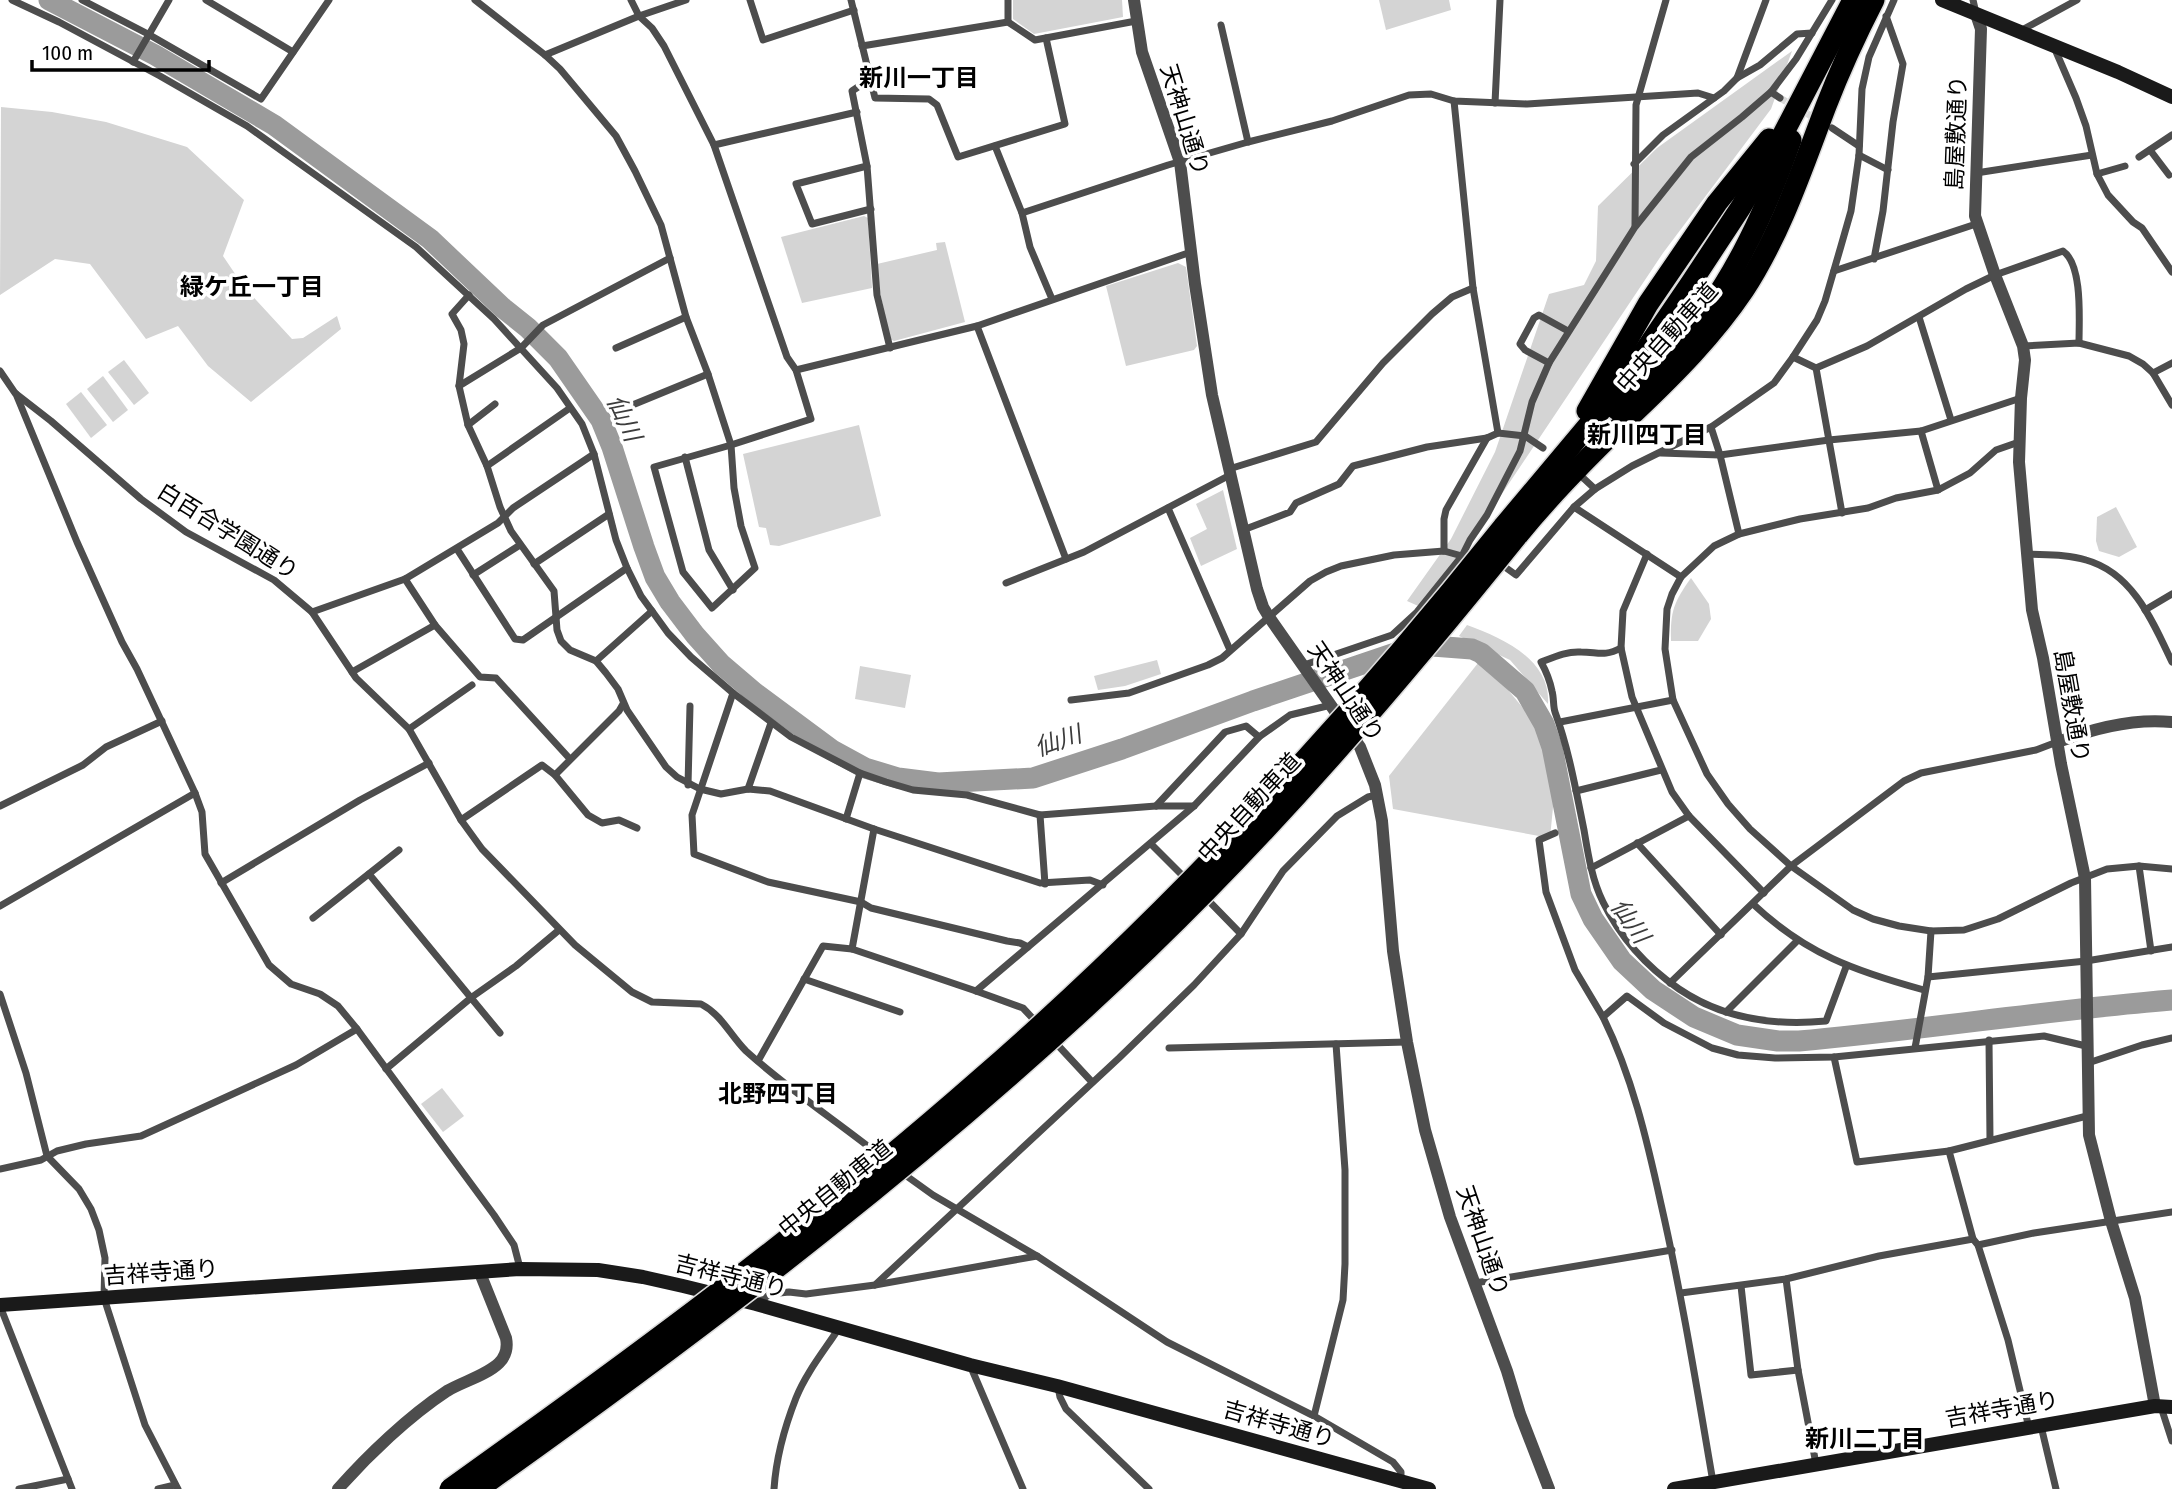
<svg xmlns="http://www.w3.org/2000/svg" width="2172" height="1489" viewBox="0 0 2172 1489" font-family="'Fira Sans Condensed','Noto Sans JP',sans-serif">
	<rect width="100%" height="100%" fill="#fff"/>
	<g fill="#d4d4d4">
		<path d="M1013,0H1122L1123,17L1034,34L1013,19Z"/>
		<path d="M1379,0H1449L1451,10L1386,30Z"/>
		<path d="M1792,51L1771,109L1663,253L1425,609L1407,601L1451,539L1495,452L1549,294L1584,285L1596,261L1598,206L1657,148Z"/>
		<path d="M1,107L52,112L106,122L187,147L244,200L223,256L244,287L292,339L303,338L337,316L341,329L251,402L208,366L178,326L146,339L90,264L55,259L0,295Z"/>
		<path d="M864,216L868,218L872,288L802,303L781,237Z"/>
		<path d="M945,242L965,322L894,341L890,339L880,292L877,264L937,250L936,243Z"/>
		<path d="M1178,263L1186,267L1197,346L1194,350L1126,366L1106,286Z"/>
		<path d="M124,360L149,393L134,405L108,372Z"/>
		<path d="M103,376L128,410L113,422L87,389Z"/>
		<path d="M81,392L107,425L91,438L66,404Z"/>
		<path d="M859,425L881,516L779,546L770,545L766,528L759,527L743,454Z"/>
		<path d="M1223,490L1237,549L1201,566L1190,538L1207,529L1196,504Z"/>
		<path d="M2116,507L2137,547L2119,557L2099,551L2096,541L2097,517Z"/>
		<path d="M1691,578L1709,604L1711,619L1698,641H1671C1670,611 1674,602 1691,578Z"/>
		<path d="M1467,625C1502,638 1551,659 1548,704L1510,660L1459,636Z"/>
		<path d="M1157,660L1161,674L1125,686L1098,690L1094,676Z"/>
		<path d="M1478,663L1508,690L1543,732L1554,797L1550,838L1393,809L1389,776Z"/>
		<path d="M860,666L911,675L905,708L855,699Z"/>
		<path d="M442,1088L464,1116L443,1132L421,1104Z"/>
	</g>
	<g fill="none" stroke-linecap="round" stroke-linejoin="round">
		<path stroke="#9b9b9b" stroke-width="21" d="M49,0L155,55L274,125L430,239L503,308L528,328L558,358L601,420L612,447L644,547L655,577L670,602L695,635L721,664L755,693L832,750L865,768L898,778L938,783L1033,778L1122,749L1253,701L1419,645L1472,649L1481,653L1525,691L1544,724L1552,747L1581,894L1593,919L1622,961L1653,990L1694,1017L1737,1035L1778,1041H1799C1924,1030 2048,1010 2172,1000"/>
		<path stroke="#d9d9d9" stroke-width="7" stroke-dasharray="7 3.5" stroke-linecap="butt" d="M1780,98L1818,120"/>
		<g stroke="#dbdbdb" stroke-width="24">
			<g id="motorway">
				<path d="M1616,409C1636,390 1656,372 1674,352C1729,291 1764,216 1791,140"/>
				<path d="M1587,411L1648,304L1717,203L1769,139"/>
				<path d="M1503,527L1618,390L1691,283L1741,207L1780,140L1853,0"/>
				<path d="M1518,535C1554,491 1594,451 1635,412C1675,374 1713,336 1744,290C1781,233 1802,169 1826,106C1840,70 1856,35 1874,0"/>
			</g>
		</g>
		<g stroke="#4d4d4d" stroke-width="7">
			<path d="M12,0L59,22L160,76L247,126L416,247L494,319L557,388L582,424L594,454L616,540L627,568L641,596L652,611L668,633L691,657L733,693L791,737L860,773L886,782L913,790L967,795L1040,815L1156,806H1194"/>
			<path d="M82,0L148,34L261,99L329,0"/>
			<path d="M206,0L293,52"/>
			<path d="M475,0L545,55L560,69L616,136L635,171L661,225L686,317L708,374L731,445L734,488L741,526L755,568L712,608L683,572L654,467L731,445L811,419L796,370L787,357L714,145L664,46L652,28L639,16L631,0"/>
			<path d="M750,0L763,40L854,10"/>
			<path d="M851,0L875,98L929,99L937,105L958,157L1065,124L1046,38"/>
			<path d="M1008,0V22"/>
			<path d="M1973,0L1976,13"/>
			<path d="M1221,25L1248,142"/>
			<path d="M2020,31L2077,0"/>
			<path d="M862,46L1008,22L1035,40L1136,21"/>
			<path d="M2054,47L2076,98L2086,126L2097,174L2108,195L2133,222L2142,228L2172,272"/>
			<path d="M545,55L639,16L686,0"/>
			<path d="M133,62L169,0"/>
			<path d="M1737,78L1766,0"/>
			<path d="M870,79L852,91L867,166L877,295L890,348"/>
			<path d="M1771,92L1780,98"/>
			<path d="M1454,101L1473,288L1498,433"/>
			<path d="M1495,103L1500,0"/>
			<path d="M1832,128L1859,146"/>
			<path d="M714,145L857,112"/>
			<path d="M995,146L1022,213L1030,247L1052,299"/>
			<path d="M2150,150L2169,175"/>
			<path d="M1859,155L1888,170"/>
			<path d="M2139,157L2172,135"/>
			<path d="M1634,164L1663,135L1724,91L1737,78L1760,65L1791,39L1797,34L1812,33"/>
			<path d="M867,166L796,184L812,224L871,209"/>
			<path d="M1976,173L2092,155"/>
			<path d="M2097,174L2125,166"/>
			<path d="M1022,213L1168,165L1248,142L1332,121L1409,95L1431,94L1454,101L1527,104L1698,93L1714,98"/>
			<path d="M1635,226L1636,105L1666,0"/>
			<path d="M1874,259L1883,211L1893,122L1903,64L1886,16"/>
			<path d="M1834,271L1976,224"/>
			<path d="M469,295L452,314L461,330L464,344L459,386L468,425L487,466L500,507L511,531L554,591L557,630L561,641L570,650L596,661L606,673L618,689L627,710L666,767L677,777L700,789L721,794L748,789L770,791L874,829L1040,883L1090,880L1103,885"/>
			<path d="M1919,317L1951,420"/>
			<path d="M977,326L1066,559"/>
			<path d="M2023,346L2079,343L2129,356L2143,364L2153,373L2172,405"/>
			<path d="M616,348L686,317"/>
			<path d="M1793,357L1816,368L1842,513"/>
			<path d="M1549,363L1525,350L1520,344L1534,318L1539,315L1568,331"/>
			<path d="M1816,368L1867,346L1966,289L1995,275L2063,251C2083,265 2079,320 2079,343"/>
			<path d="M796,370L977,326L1191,252"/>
			<path d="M0,371L15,393L51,421L141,499L186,532L274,580L312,612L356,678L409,729L461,820L482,849L575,945L632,992L652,1002L701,1004C722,1015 730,1035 746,1051C789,1090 838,1122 883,1158"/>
			<path d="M2153,373L2172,363"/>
			<path d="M459,386L521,348L543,325L670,258"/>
			<path d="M16,394L77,542L122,642L137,669L195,793L202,812L205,854L269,965L291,984L320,994L338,1006L357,1029L494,1215L514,1245L520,1268"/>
			<path d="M630,406L708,374"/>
			<path d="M468,425L495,404"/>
			<path d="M1711,427L1720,455L1739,534"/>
			<path d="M1921,431L1938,490"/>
			<path d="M2019,442L1996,450L1970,473L1938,490L1896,498L1868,508L1800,519L1739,534L1714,546L1681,577L1672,594L1667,609L1665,649L1673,700L1707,774L1728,804L1750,829L1791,866L1853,910L1873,919L1899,926L1931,931L1964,930L1998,919L2071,883L2107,869L2139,866L2172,869"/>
			<path d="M1661,453L1720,455L1829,440L1921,431L2021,398"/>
			<path d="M685,457L709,550L733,590"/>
			<path d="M487,466L570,408"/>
			<path d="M1229,469L1316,442L1383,363L1432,314L1452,297L1473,288"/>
			<path d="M1580,475L1595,489"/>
			<path d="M1574,507L1681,577"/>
			<path d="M1168,508L1230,650"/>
			<path d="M1243,530L1290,512L1296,503L1339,484L1353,466L1427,447L1487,438L1498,433L1525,436L1543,448"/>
			<path d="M457,549L515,639L523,640L627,568"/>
			<path d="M1444,551V519L1446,510L1487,438"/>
			<path d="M1647,554L1623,611L1621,648L1632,697L1672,792L1689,816L1764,893"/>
			<path d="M2026,554C2046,555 2067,554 2086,560C2133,573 2153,622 2172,662"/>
			<path d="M1498,562L1516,575L1574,507L1595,489L1632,466L1711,427L1774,383L1793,357L1817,320L1825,301L1841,246L1851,211L1859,155L1862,89L1869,57L1894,0"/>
			<path d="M534,564L609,514"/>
			<path d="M473,575L520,545"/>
			<path d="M405,579L435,625L480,677L496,678L570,759"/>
			<path d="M1006,583L1084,552L1230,475"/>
			<path d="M2145,610L2172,594"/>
			<path d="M312,612L405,579L498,523L513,508L594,454"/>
			<path d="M1621,648C1604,657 1598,652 1581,652C1567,651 1554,657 1541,662C1546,671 1550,681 1552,691C1554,698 1553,706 1555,712C1569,750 1576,791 1584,830C1588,854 1592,880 1603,902C1620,937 1647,967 1679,989C1723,1019 1774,1026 1826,1021L1846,967"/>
			<path d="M596,661L652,611"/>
			<path d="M1304,665L1392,635L1417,612L1462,556L1470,540L1487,515L1520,451L1532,402L1549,363L1635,227L1691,157L1742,117L1771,92L1796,59L1832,0"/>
			<path d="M352,672L435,625"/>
			<path d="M733,693L692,815L694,854L768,882L861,902L871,908L1007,941L1020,943L1028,947"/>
			<path d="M1071,700L1129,693L1208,665L1222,658L1310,581L1326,572L1341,566L1394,555L1444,551L1462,556"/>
			<path d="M1560,722L1673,700"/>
			<path d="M409,729L472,685"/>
			<path d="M555,775L619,711L623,704"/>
			<path d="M688,785L690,706"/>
			<path d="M748,789L771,723"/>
			<path d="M1576,791L1661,770"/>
			<path d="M0,806L83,765L106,747L162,721"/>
			<path d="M1156,806L1225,732L1246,726L1259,737"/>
			<path d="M1040,815L1045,884"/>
			<path d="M846,819L860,773"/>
			<path d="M461,820L542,765L555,775L588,815L602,823L619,820L637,828"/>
			<path d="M1555,833L1539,840L1546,892L1575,970L1603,1017"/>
			<path d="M1637,843L1721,935"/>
			<path d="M1151,844L1188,881"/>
			<path d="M2139,866L2151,951"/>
			<path d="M1591,868L1689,816"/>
			<path d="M369,874L500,1033"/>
			<path d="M221,883L360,800L429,763"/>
			<path d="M1204,896L1241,934"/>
			<path d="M1753,904C1806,954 1855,971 1924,990"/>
			<path d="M0,906L195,793"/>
			<path d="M313,918L399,850"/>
			<path d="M852,949L874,829"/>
			<path d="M1928,977L2086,961L2172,947"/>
			<path d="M804,979L900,1012"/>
			<path d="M1670,983L1791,866L1904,781L1921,773L2036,750L2057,742"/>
			<path d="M976,991L1194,806L1259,737L1290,715L1331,705"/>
			<path d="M0,994L26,1073L47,1156L79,1189L91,1209L99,1230L105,1258L104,1298L145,1425L178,1489"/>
			<path d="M1726,1012L1797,941"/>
			<path d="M1053,1040L1092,1082"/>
			<path d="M1989,1040L1990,1140"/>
			<path d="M1169,1048L1407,1042"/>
			<path d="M1915,1048L1928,977L1931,931"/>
			<path d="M1834,1057L1857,1162L1949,1151"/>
			<path d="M758,1061L823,946L852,949L976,991L1023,1008L1037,1023"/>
			<path d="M2088,1063L2142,1045L2172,1038"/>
			<path d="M386,1069L472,997L516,966L559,930"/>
			<path d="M0,1169L41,1160L57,1151L86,1144L141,1136L296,1065L357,1029"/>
			<path d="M901,1172L933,1195L1037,1256L1167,1342L1314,1416L1393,1462L1401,1472V1481"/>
			<path d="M1978,1245L2034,1233L2172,1212"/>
			<path d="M1786,1279L1798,1370L1816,1464"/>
			<path d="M1475,1283L1672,1250"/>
			<path d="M875,1285L1119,1058L1194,985L1241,934L1283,871L1337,816L1368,797L1377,795"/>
			<path d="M1741,1286L1751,1375L1798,1370"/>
			<path d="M1681,1293L1786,1279L1879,1256L1973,1239"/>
			<path d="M756,1304L770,1294L789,1292L806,1294L875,1285L1037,1256"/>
			<path d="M0,1306L72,1489"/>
			<path d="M970,1365L1023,1489"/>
			<path d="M1058,1387L1060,1397L1066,1409L1149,1489"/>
			<path d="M2161,1407L2172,1441"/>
			<path d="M1314,1416L1343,1300L1345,1264V1170L1336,1044"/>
			<path d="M2041,1426L2056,1489"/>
			<path d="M2029,1428L2008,1340L1978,1245L1973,1239L1949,1151L2087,1116"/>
			<path d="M1713,1482C1697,1389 1682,1296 1661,1204C1647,1140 1632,1076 1603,1017L1627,996L1664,1023L1712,1048L1738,1055L1775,1058L1834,1057L2044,1036L2086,1046"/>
			<path d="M19,1489L68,1479"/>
			<path d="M158,1489L175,1485"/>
			<path d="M774,1489C776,1459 785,1426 796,1398C806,1373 824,1351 839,1328"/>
		</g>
		<g stroke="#4d4d4d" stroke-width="12">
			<path d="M1134,0L1142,52L1180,162L1195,284L1212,395L1257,589L1263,607L1269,617L1360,747L1375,785L1382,821L1393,951L1407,1042L1425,1130L1450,1217L1507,1371L1520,1414L1549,1489"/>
			<path d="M1976,14L1981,29L1975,216L1995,275L2023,346L2025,360L2021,398L2019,462L2032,610L2043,658L2061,764L2085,878L2089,1135L2111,1221L2135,1298L2155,1406"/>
			<path d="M2058,742C2094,728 2133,718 2172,722"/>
			<path d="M338,1489C368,1455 409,1416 447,1391C462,1382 487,1375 499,1363C506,1356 508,1348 506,1338L480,1273"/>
		</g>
		<g stroke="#1a1a1a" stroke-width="14">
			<path d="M1942,0L2118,72L2172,97"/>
			<path d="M0,1305L520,1269L598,1270L643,1277L683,1286L756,1304L970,1365L1057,1386L1429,1489"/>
			<path d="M1674,1489L2155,1406L2172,1407"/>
		</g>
		<use href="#motorway" stroke="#000" stroke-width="21"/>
		<g stroke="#dbdbdb" stroke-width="24" stroke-linecap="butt">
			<g id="motorway-bridge">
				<path d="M450,1489C631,1360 812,1227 979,1080C1171,913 1344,726 1503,527"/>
				<path d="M478,1489C712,1323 941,1148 1148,949C1282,820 1402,679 1518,535"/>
			</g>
		</g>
		<use href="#motorway-bridge" stroke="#000" stroke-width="21"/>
	</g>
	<g text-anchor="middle" stroke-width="7" stroke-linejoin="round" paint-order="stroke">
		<g font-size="23" fill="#000" stroke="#fff">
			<text transform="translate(1185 120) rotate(73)" y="8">天神山通り</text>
			<text transform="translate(1956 133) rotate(-88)" y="8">島屋敷通り</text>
			<text transform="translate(1667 337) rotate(-48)" y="8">中央自動車道</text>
			<text transform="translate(228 531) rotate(32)" y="8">白百合学園通り</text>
			<text transform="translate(1346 692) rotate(56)" y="8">天神山通り</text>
			<text transform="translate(2072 706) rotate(80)" y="8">島屋敷通り</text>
			<text transform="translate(1249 807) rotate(-47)" y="8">中央自動車道</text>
			<text transform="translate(835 1188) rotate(-39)" y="8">中央自動車道</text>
			<text transform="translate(1483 1241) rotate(71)" y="8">天神山通り</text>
			<text transform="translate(161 1272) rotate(-4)" y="8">吉祥寺通り</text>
			<text transform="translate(731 1276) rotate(14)" y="8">吉祥寺通り</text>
			<text transform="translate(2002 1409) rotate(-10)" y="8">吉祥寺通り</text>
			<text transform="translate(1279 1424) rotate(16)" y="8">吉祥寺通り</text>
		</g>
		<g font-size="24" font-weight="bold" fill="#000" stroke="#fff">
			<text x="919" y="86">新川一丁目</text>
			<text x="252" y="295">緑ケ丘一丁目</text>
			<text x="1647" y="443">新川四丁目</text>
			<text x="778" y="1102">北野四丁目</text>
			<text x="1865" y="1447">新川二丁目</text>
		</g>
		<g font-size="24" font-style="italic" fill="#3c3c3c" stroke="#fff">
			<text transform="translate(624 418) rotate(65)" y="8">仙川</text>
			<text transform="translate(1058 741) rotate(-19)" y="8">仙川</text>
			<text transform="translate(1630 921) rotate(55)" y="8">仙川</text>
		</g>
	</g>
	<path d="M32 60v10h177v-10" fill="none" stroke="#000000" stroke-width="3.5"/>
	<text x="42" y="60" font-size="21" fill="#000000" stroke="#ffffff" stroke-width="5" paint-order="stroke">100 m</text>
</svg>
